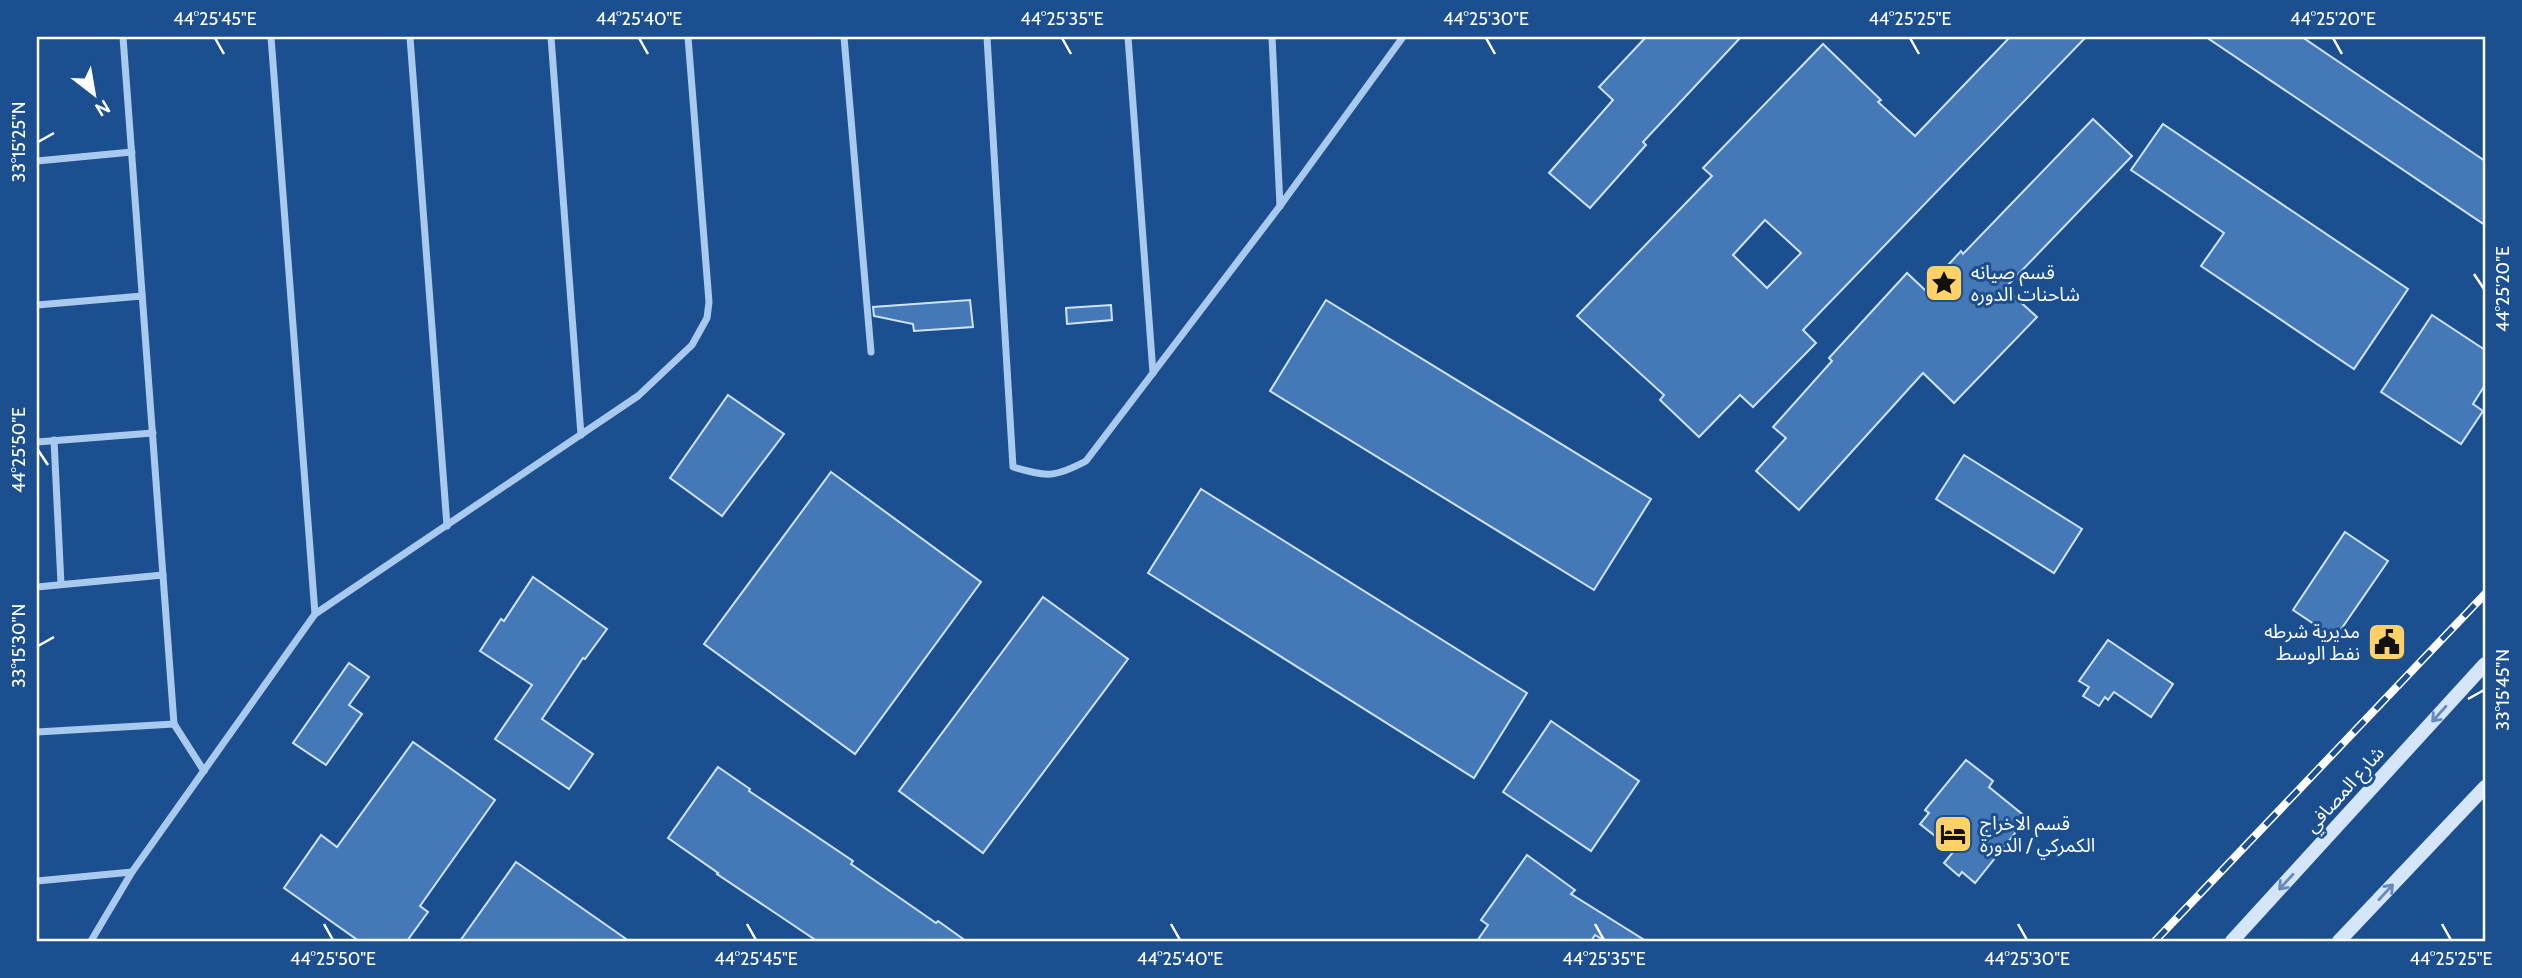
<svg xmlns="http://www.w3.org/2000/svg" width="2522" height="978" viewBox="0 0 2522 978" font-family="Cabin,'Noto Sans Arabic',sans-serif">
	<rect width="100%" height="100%" fill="#1b4f8f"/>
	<g fill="#4478b7" stroke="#cfe3fa" stroke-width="2" fill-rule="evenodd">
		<path d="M1646,37H1741L1643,142L1646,145L1590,208L1549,173L1613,100L1599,87Z"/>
		<path d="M2010,37H2086L1803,330L1816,343L1753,407L1740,395L1699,437L1660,400L1664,395L1577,316L1712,176L1703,168L1823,44L1881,100L1878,102L1915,136ZM1765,220L1801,253L1767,288L1733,255Z"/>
		<path d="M2206,37H2302L2485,161V225Z"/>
		<path d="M2093,119L2132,156L2005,288L2037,317L1954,403L1923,373L1799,510L1756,471L1786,438L1773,427L1832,361L1829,358L1907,273L1925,290L1961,251L1963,254Z"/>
		<path d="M2163,124L2408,289L2354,369L2201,266L2224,233L2131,170Z"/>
		<path d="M970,300L973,327L914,331L913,324L874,316L873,307Z"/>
		<path d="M1326,300L1651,499L1594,590L1270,391Z"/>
		<path d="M1111,305L1112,320L1067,324L1066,308Z"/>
		<path d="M2432,315L2485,350V385L2473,404L2483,411L2461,444L2381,392Z"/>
		<path d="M728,395L784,434L722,516L670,478Z"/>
		<path d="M1964,455L2082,529L2054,573L1936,499Z"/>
		<path d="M831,472L981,582L855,754L704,644Z"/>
		<path d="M1201,489L1527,693L1474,778L1148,573Z"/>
		<path d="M2345,532L2388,561L2335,638L2293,610Z"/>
		<path d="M533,577L607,629L585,659L583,658L542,719L593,754L569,789L495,739L532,685L480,651L501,619L504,621Z"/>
		<path d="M1043,597L1128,659L983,853L899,791Z"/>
		<path d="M2108,640L2173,684L2151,717L2114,692L2108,700L2105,697L2099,706L2083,696L2089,687L2079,681Z"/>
		<path d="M349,663L369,677L349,705L362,714L326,765L293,743Z"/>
		<path d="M1551,721L1639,781L1591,851L1503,792Z"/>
		<path d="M413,742L495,800L420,906L428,912L407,941H359L284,888L321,835L337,847Z"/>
		<path d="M1966,760L1993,781L1989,787L2027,818L1975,883L1962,872L1959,876L1944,863L1954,851L1920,824L1929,813L1925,810Z"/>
		<path d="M718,767L750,789L749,791L853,861L851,864L936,923L938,921L966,941H817L717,874L718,873L668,838Z"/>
		<path d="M1527,855L1575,890L1571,894L1646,941H1605L1595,935L1591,941H1477L1488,925L1481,920Z"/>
		<path d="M516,862L629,941H460Z"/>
	</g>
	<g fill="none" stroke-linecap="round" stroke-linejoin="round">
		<g stroke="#a9c9ee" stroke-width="7">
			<path d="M123,37L174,724"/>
			<path d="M271,37L315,614"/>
			<path d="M410,37L447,526"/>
			<path d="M551,37L581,435"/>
			<path d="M844,37L871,352"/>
			<path d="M987,37L1013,467C1047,477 1054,478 1086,461L1280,206L1403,37"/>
			<path d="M1128,37L1153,373"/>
			<path d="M1272,37L1280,206"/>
			<path d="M37,161L132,152"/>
			<path d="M37,305L142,296"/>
			<path d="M54,440L61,584"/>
			<path d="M37,442L153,433"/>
			<path d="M37,587L163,575"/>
			<path d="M37,732L174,724L204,771"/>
			<path d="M37,881L132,872L315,614L638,396L692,345L707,318L709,302L688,37"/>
			<path d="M91,941L132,872"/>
		</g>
		<g stroke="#d6e6fa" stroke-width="14">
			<path d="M2232,941L2485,664"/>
			<path d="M2339,941L2485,787"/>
		</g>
		<g stroke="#fff" stroke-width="8">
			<path id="rail" d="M2155,941L2485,594"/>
		</g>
		<use href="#rail" stroke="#1b4f8f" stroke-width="5" stroke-dasharray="16" stroke-linecap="butt"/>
	</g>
	<defs><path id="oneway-shaft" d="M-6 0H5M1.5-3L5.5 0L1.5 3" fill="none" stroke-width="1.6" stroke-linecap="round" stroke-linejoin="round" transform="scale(1.75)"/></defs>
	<g stroke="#668bba">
		<use href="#oneway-shaft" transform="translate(2439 714) rotate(132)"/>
		<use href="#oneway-shaft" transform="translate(2286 882) rotate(132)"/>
		<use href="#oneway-shaft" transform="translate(2386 892) rotate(-47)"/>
	</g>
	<path fill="none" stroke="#fff" stroke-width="2.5" d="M215,38L224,54M639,38L648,54M1062,38L1071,54M1486,38L1495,54M1910,38L1919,54M2333,38L2342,54M38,142L54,133M2474,274L2484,289M38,450L48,465M38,646L54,637M2468,699L2484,690M324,924L333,940M747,924L756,940M1171,924L1180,940M1595,924L1604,940M2018,924L2027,940M2442,924L2451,940"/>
	<defs>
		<g id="sight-square" transform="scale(2.0125)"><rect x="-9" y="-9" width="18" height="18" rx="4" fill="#ffd166" stroke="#1b4f8f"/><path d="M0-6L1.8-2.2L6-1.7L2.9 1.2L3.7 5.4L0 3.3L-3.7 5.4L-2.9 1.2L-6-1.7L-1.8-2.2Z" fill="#111"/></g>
		<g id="civic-square" transform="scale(2.0125)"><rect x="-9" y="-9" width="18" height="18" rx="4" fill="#ffd166" stroke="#1b4f8f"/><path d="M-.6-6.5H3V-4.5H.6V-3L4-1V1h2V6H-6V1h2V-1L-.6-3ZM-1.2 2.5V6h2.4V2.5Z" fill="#111"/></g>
		<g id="hotel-square" transform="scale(2.0125)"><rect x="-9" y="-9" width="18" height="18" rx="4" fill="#ffd166" stroke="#1b4f8f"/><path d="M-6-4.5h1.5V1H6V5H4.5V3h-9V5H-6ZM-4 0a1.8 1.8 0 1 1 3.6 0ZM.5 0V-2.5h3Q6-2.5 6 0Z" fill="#111"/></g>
	</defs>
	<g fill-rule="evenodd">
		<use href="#sight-square" x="1944" y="283"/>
		<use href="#civic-square" x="2387" y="642"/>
		<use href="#hotel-square" x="1953" y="834"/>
	</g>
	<g text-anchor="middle" stroke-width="6" stroke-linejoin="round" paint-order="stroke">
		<g font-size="19" fill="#fff" stroke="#1b4f8f" text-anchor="start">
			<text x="1971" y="279">قسم صيانه<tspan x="1971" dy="22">شاحنات الدوره</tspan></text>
			<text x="2360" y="638" text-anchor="end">مديرية شرطه<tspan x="2360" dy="22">نفط الوسط</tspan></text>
			<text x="1980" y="830">قسم الاخراج<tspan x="1980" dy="22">الكمركي / الدورة</tspan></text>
		</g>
		<g font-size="19" fill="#fff" stroke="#1b4f8f">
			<text transform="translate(2344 789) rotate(-48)" y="7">شارع المصافي</text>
		</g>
	</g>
	<rect width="2522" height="978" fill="none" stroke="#1b4f8f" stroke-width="77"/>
	<g transform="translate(94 94) rotate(149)" stroke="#1b4f8f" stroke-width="5" paint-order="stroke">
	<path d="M0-5L12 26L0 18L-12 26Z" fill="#ffffff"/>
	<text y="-10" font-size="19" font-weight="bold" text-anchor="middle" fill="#ffffff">N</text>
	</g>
	<rect x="38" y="38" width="2446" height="902" fill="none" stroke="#fff" stroke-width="2.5"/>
	<g font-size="18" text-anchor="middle" fill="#fff">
		<text x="215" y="25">44°25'45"E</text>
		<text x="639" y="25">44°25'40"E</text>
		<text x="1062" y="25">44°25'35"E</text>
		<text x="1486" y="25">44°25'30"E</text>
		<text x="1910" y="25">44°25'25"E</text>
		<text x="2333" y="25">44°25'20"E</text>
		<text transform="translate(19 142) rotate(-90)" y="6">33°15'25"N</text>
		<text transform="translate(2503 289) rotate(-90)" y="6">44°25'20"E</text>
		<text transform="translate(19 450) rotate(-90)" y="6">44°25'50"E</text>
		<text transform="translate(19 646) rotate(-90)" y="6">33°15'30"N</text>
		<text transform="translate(2503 690) rotate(-90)" y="6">33°15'45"N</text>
		<text x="333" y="965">44°25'50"E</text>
		<text x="756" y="965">44°25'45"E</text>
		<text x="1180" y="965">44°25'40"E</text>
		<text x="1604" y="965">44°25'35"E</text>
		<text x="2027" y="965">44°25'30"E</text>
		<text x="2451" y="965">44°25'25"E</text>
	</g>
</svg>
